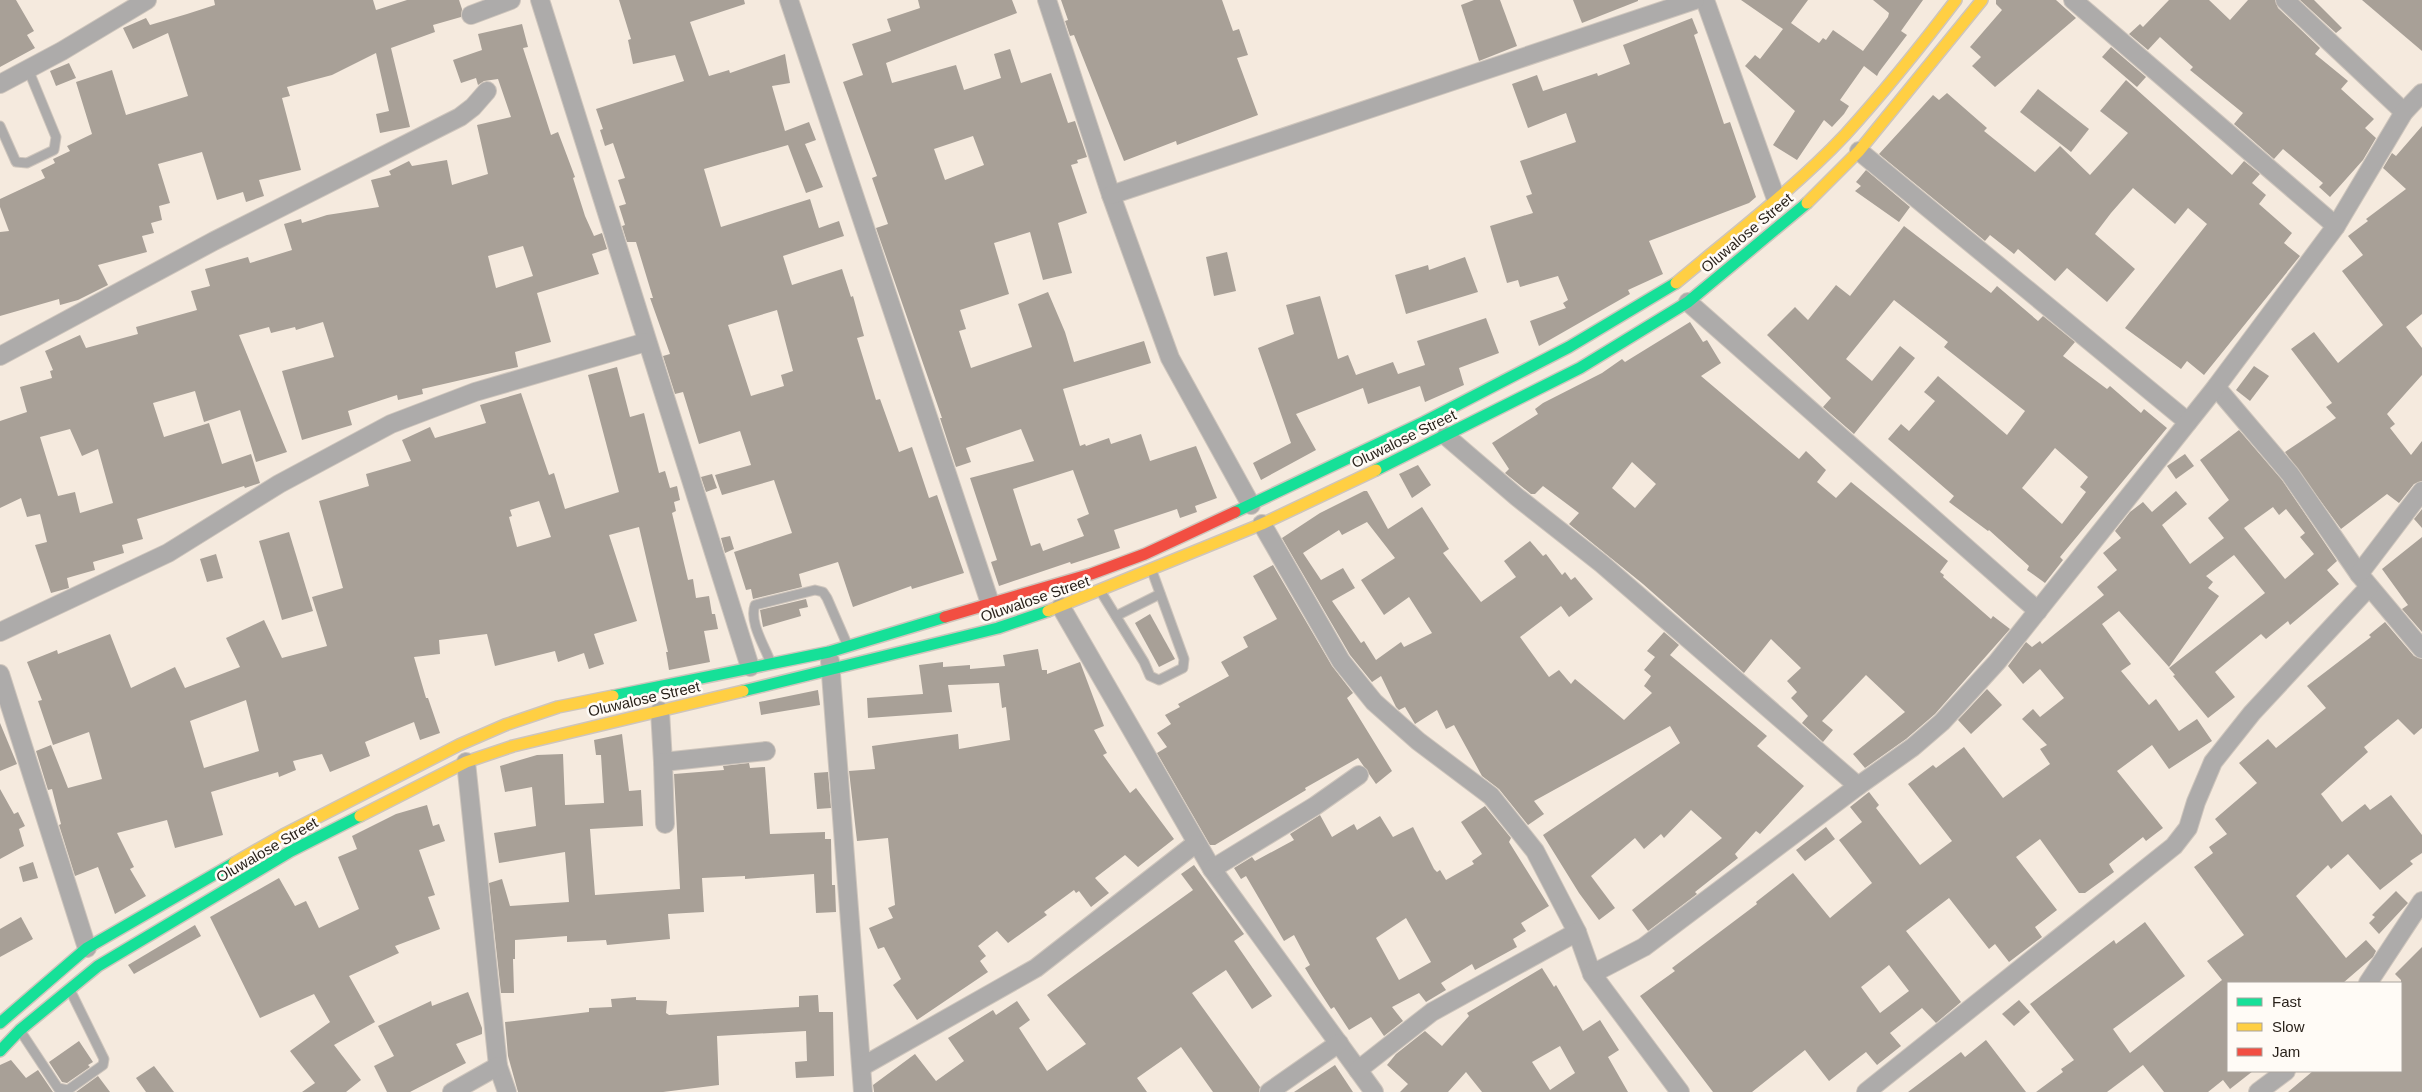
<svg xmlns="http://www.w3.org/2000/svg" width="2422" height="1092" viewBox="0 0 2422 1092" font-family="Helvetica,sans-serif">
	<rect width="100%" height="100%" fill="#f5eade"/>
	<g fill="#a8a097" fill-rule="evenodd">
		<path d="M0,0H16L34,31L27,35L35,48L0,67Z"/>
		<path d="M214,0H373L376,10L407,0H459L462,9L461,17L433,25L435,32L391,48L410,127L380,133L376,114L389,111L376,53L332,75L287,87L290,96L282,98L301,170L259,180L264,196L246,202L243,192L217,200L202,152L158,164L170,203L159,206L162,220L151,223L154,233L142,236L147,252L98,265L108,285L78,300L60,305L59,299L0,316V232L9,231L0,207V199L45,178L41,170L55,163L53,159L70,151L67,146L92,134L76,82L112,70L126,115L188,96L168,33L133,49L123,28L146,18L150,25L187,14L215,5Z"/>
		<path d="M619,0H744L745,4L690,22L709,76L729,70L730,73L785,54L790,83L772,86L785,131L809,122L816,140L805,144L823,187L806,193L788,145L704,169L721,227L810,199L819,228L839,221L844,236L783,256L792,285L842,269L851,297L853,296L864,336L857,338L876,400L880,399L899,452L912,447L929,498L937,495L964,573L912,589L911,586L853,607L838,562L799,574L802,587L753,599L751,589L746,590L734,552L792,533L774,480L722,495L715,475L751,465L740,431L699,444L683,392L675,394L663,356L670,354L650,298H653L636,242H627L622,226L625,225L619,206L626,204L618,180L625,178L613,143L605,146L600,130L603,129L596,109L684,81L675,55L633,64L628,40L631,39ZM777,310L793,371L781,375L784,386L751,396L728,325Z"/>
		<path d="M918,0H1012L1017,13L886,63L892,83L956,65L964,90L1001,78L994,54L1010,49L1021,83L1051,73L1068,123L1075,121L1087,157L1077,160L1078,163L1071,165L1087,213L1058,223L1072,273L1043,280L1030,232L994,243L1009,294L960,310L966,329L959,331L971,368L1032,347L1018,304L1048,292L1065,332L1074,362L1144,341L1151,363L1063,389L1080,446L1085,444L1086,446L1109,438L1111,444L1141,434L1150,461L1196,446L1217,498L1195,506L1197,512L1180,518L1177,509L1114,530L1120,548L1071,564L1070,562L999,586L991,562L997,560L970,478L1034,461L1021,429L966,448L971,462L956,467L940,418H942L876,228L888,224L872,178L877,176L843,82L863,75L852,44L891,31L887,19L920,8ZM973,136L984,165L945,180L934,149ZM1073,470L1089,514L1077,519L1084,536L1043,551L1040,543L1031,546L1013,489Z"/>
		<path d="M1061,0H1222L1233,31L1239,29L1248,55L1237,58L1258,115L1177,145L1176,141L1124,161L1074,35L1070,36L1065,21L1068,20Z"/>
		<path d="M1474,0H1500L1517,46L1479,61L1461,5Z"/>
		<path d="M1573,0H1638V1L1582,23Z"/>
		<path d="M1741,0H1808L1791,23L1819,43L1823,38L1826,40L1833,30L1863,51L1888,17L1889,13L1873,0H1923L1901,31L1907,35L1879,72L1877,76L1864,66L1840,100L1849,106L1844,114L1832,127L1824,120L1797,160L1773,145L1795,111L1745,66L1755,55L1760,59L1783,29Z"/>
		<path d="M1996,0H2056L2076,18L1995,87L1972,66L1981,57L1970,47L2002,10L1996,4Z"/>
		<path d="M2169,0H2209L2230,20L2248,0H2275L2278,8L2320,48L2315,54L2348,81L2341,89L2374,119L2365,128L2376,138L2363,160L2330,197L2319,187L2323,183L2283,149L2274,159L2234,124L2243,113L2190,70L2193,67L2160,37L2148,50L2129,34L2140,24L2143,27Z"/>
		<path d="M2300,0H2314L2342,28L2336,33Z"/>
		<path d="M2362,0H2422V51Z"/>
		<path d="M1692,18L1698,33L1694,35L1724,124L1730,122L1756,197L1749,203L1649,241L1663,274L1628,290L1630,294L1539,346L1530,321L1566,308L1563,303L1568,300L1558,276L1520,287L1518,280L1507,283L1490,226L1533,213L1526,196L1532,194L1520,161L1576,142L1566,113L1528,128L1512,84L1537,75L1543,91L1597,73L1598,76L1630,64L1623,45Z"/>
		<path d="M522,24L528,47L523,48L551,135L558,132L575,177L573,178L585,216L594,236L602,233L607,249L592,254L599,274L537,293L551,342L515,352L518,367L422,389L423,394L398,400L397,395L348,411L352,425L302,440L282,371L334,357L323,322L296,330L295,327L271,333L269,327L239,335L287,452L256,462L240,410L204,422L195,391L153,403L164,437L209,423L222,464L251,454L260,483L245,488L244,486L137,519L143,539L122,545L124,553L93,562L95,570L67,578L69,588L51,593L35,545L47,542L40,514L27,517L21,498L0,508V421L27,412L20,387L52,378L50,371L53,370L45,351L80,335L86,348L138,334L136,327L197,310L191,291L210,286L205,269L248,257L250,263L292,250L284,224L301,219L302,223L327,215L379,207L371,180L391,175L389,171L409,161L412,166L447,160L452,185L488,174L477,125L511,117L498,79L484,81L478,85L476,78L461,83L453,60L482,50L478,34ZM523,246L533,276L496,288L488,256ZM70,429L82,456L98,449L113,503L80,513L75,492L58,496L40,437Z"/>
		<path d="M2111,47L2146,77L2137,87L2102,57Z"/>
		<path d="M69,63L76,78L56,86L50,71Z"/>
		<path d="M2126,80L2232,175L2244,161L2260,174L2252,183L2266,195L2259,204L2292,233L2284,243L2300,256L2204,375L2187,361L2181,369L2125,328L2207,224L2188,208L2175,224L2133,188L2111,213L2095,234L2135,269L2107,302L2067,268L2055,281L2018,249L2014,254L1990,235L1985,241L1879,154L1933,95L1939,100L1947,93L1987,128L1984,131L2035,172L2060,146L2090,175L2128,133L2100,111Z"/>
		<path d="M2038,89L2089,129L2071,152L2020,112Z"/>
		<path d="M2422,126V314L2406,327L2422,348V375L2387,414L2395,424L2390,428L2411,455L2422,441V481L2414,484L2399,503L2387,494L2341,529L2285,452L2336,418L2326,407L2332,403L2291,349L2314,332L2338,363L2383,325L2342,271L2363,255L2348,236L2368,221L2366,219L2406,189L2383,168L2392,153L2396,156Z"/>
		<path d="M1866,170L1910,207L1899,222L1855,191L1861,186L1856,182Z"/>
		<path d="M1904,226L1991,293L1997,286L2038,321L2043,316L2075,342L2063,356L2107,389L2110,386L2141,413L2144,409L2167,428L2060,557L2063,560L2045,583L2027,570L2029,566L1989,530L1988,531L1949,502L1954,496L1888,439L1901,424L1909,431L1935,401L1924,392L1938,376L2007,435L2025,411L1944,347L1948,342L1894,300L1846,359L1872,381L1900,346L1915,358L1854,434L1823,407L1831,398L1767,335L1795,307L1808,320L1836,285L1850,296ZM2055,448L2088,477L2080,487L2086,492L2062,524L2022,488Z"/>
		<path d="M1227,252L1236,291L1214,296L1206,257Z"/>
		<path d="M1465,257L1478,292L1406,314L1395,275L1428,265L1429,270Z"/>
		<path d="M1320,296L1338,359L1348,355L1356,375L1393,362L1398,374L1425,365L1417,341L1486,318L1499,353L1459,368L1464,385L1425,402L1420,386L1368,404L1363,388L1296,414L1316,450L1261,480L1253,463L1291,443L1258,348L1294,334L1286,305Z"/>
		<path d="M1690,322L1703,342L1707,340L1721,363L1701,376L1799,459L1806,451L1826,470L1817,482L1836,498L1851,482L1948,561L1940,572L1944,575L1943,577L1991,619L1993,616L2010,629L1935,714L1906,739L1865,768L1853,754L1905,712L1866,675L1822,721L1833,730L1823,742L1802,723L1808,716L1791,698L1797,692L1787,681L1801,668L1771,639L1744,673L1643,584L1569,524L1579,513L1543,486L1535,494H1531L1505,473L1509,469L1492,443L1538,414L1535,409L1543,403L1602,373L1622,359L1625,362ZM1632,462L1656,484L1635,508L1612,488Z"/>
		<path d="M2254,366L2269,376L2250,401L2236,390Z"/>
		<path d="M617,367L630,417L644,413L659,473L665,471L670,488L677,486L680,500L674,502L676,511L672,513L688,580L693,579L696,598L709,596L712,614H715L718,629L704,631L710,662L669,670L666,652H668L639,527L609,535L637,621L594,634L604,664L589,669L584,653L558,662L555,651L495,666L487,634L439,640L440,654L414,657L426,698H428L440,733L420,740L414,722L365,742L370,756L330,772L322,754L293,761L296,770L279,777L278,772L211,792L223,835L175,848L167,820L117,833L134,867L130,869L146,896L115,914L98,867L75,876L59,825L61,824L52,789L48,790L36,751L51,745L68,788L102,779L89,732L53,745L38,701L42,700L27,662L57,650L58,654L110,634L131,688L175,667L185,688L240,667L226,638L264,620L282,658L327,646L312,597L343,588L319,501L369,486L366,474L411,461L402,440L430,427L435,438L486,423L480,405L521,393L549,475L554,473L565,509L619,492L588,375ZM539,501L551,537L517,547L509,517L512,516L510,510ZM246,700L259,751L204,768L190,721Z"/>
		<path d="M2239,430L2282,480L2337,561L2327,570L2339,584L2290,625L2288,621L2266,639L2261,634L2215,672L2235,697L2208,718L2173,676L2175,675L2169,668L2265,593L2234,555L2206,576L2213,582L2208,588L2219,596L2169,667L2119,611L2102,624L2131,664L2121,671L2149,705L2156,699L2179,731L2197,719L2212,741L2169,769L2152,745L2117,771L2163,828L2146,841L2143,837L2109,864L2114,872L2085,893H2079L2040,839L2016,857L2057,910L2035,927L2042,937L2009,962L1995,944L1989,949L1949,898L1906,931L1961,1002L1936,1023L1922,1008L1890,1033L1901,1046L1877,1065L1866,1052L1829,1081L1805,1050L1752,1092H1713L1640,996L1675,971L1672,968L1757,904L1756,902L1793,873L1830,918L1872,883L1839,840L1862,822L1850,807L1869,792L1879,805L1876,808L1920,865L1952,841L1908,784L1933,765L1936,768L1964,747L2003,798L2050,764L2040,749L2047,745L2022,719L2033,709L2040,717L2064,698L2040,669L2023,684L2008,666L2026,642L2032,647L2040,641L2042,644L2104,595L2097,587L2117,570L2103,553L2121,538L2115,531L2130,512L2143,502L2152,512L2176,491L2187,504L2162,525L2190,564L2224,538L2208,518L2229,500L2200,460ZM2273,507L2279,515L2286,509L2305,533L2300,537L2314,554L2285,579L2244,528ZM1889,965L1909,991L1880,1013L1861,987Z"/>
		<path d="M2185,454L2194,466L2176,479L2167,466Z"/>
		<path d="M1418,465L1431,485L1412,498L1399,474Z"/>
		<path d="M712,474L717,488L706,492L701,477Z"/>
		<path d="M1364,491H1367L1388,529L1422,507L1449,549L1443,553L1481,602L1516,577L1504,561L1530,541L1543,556L1546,554L1562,575L1565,572L1571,580L1575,577L1593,599L1569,617L1561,606L1520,637L1549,677L1559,670L1571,684L1575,679L1624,720L1652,693L1644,686L1651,676L1644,670L1655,657L1647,651L1664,632L1679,645L1670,655L1767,736L1757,746L1804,786L1760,834L1756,831L1735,854L1738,858L1695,892L1697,894L1648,931L1632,910L1722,838L1691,810L1664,838L1661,834L1644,849L1635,838L1591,876L1615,908L1599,920L1579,893L1543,835L1680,743L1670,726L1534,801L1544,814L1528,825L1499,789L1482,776L1454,725L1446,729L1437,710L1415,724L1405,707L1399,710L1396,707L1381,676L1372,682L1350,655L1282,538L1320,513ZM1367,522L1395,558L1361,580L1384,615L1409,597L1432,633L1404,647L1401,642L1376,660L1364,641L1361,643L1332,601L1355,588L1343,568L1321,580L1303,553L1339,530L1342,535Z"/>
		<path d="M2422,509V528L2414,519Z"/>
		<path d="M289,532L313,611L282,620L259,541Z"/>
		<path d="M730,536L734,549L725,553L721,538Z"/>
		<path d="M2422,537V632L2402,609L2408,605L2382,569Z"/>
		<path d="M216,554L223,578L207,582L200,559Z"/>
		<path d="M1273,565L1332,666L1353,693L1347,698L1392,771L1376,784L1358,758L1305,788L1306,790L1215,845H1210L1157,753L1167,747L1157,733L1171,724L1165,715L1180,707L1178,704L1229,676L1221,662L1248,647L1243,637L1277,619L1253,576Z"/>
		<path d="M806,599L808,607L799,609L801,616L763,627L760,610Z"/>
		<path d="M1150,614L1175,659L1159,667L1135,623Z"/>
		<path d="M2385,622L2414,656L2422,659V728L2414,735L2398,719L2364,747L2368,752L2321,794L2342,822L2365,804L2370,810L2391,795L2422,835V853L2410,861L2413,864L2380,890L2348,854L2331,869L2328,865L2296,896L2346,958L2366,940L2376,951L2373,957L2343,983H2228V1071H2253L2230,1089L2223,1080L2208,1092H2164L2143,1065L2107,1092H2036L2063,1072L2061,1069L2074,1060L2030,1004L2114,940L2116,944L2145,922L2185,976L2113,1029L2130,1053L2222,980L2207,961L2244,935L2194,867L2213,853L2209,847L2227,834L2215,819L2257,783L2239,763L2268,739L2276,748L2326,708L2307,686L2371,637L2369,635Z"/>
		<path d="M1038,649L1042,670H1047V674L1080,662L1104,726L1094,730L1107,753L1103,755L1130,793L1136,788L1174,839L1138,867L1125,855L1095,878L1109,893L1091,907L1079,891L1076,893L1074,890L1044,912L1047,915L1008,943L997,931L978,946L986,956L980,961L988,972L917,1020L893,985L901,979L884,947L878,949L869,928L893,918L888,908L895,905L888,838L857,841L849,771L875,769L872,746L958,734L959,749L1010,740L1006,707L1002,708L999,683L948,685L952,712L868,718L867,698L923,694L919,665L943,662V667L970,665V669L1005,666L1003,655Z"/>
		<path d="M1987,689L2002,705L1971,734L1958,720Z"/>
		<path d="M818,690L820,705L761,715L759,702Z"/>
		<path d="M0,723L17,764L0,771Z"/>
		<path d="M622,734L629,791L641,790L643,826L590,829L595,895L680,889L674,774L724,770L723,766L749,763L750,768L765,767L770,834L825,832V839H831L832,885H835L836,912L816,913L814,874L745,879V876L702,878L704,912L668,914L670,939L607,945L606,940L567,942V936L515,940V959H513L514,993H501L489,883L502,879L510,906L569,902L565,852L499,863L494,833L536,826L532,787L505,792L500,766L537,755L563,754L565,805L604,803L601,755H596L594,740Z"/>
		<path d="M828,772L831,808L817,809L814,773Z"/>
		<path d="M0,789L14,814L18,812L25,826L19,829L24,846L0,859Z"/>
		<path d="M427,805L433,826L439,824L445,841L419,850L435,895L428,897L440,929L395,946L399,953L349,976L375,1022L334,1045L361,1080L346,1092H302L315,1083L290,1051L330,1022L314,994L260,1018L210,917L279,878L295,906L306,901L319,928L359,909L338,857L357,849L352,836L396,814Z"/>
		<path d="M1485,806L1511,838L1509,842L1549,906L1521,923L1526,931L1513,939L1517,947L1475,970L1472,964L1441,983L1446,990L1426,1002L1419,993L1392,1007L1403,1021L1384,1036L1371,1017L1349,1030L1334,1007L1331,1009L1314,983L1305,968L1310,965L1294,935L1284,941L1246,876L1241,879L1234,868L1252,857L1255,861L1294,840L1290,834L1320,815L1332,837L1354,824L1357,830L1380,816L1393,837L1413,827L1434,869L1437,872L1440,870L1446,880L1474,864L1472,861L1482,854L1461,822ZM1406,918L1431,962L1399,980L1376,938Z"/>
		<path d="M1826,827L1835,839L1805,861L1796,850Z"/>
		<path d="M33,862L38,878L23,882L19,867Z"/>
		<path d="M1194,865L1244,934L1234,941L1272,996L1252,1009L1226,970L1192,993L1260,1087L1259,1092H1213L1181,1047L1137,1078L1147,1092H874L873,1085L915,1054L936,1081L964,1061L948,1038L993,1010L996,1015L1017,1001L1030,1020L1019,1028L1047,1071L1086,1044L1047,995L1193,890L1181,874Z"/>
		<path d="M2396,891L2408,903L2379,934L2369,923L2375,917L2372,915Z"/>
		<path d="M21,917L33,939L0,957V929Z"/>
		<path d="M195,925L201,936L134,974L128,965Z"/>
		<path d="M2422,947V1092H2288L2313,1071H2401V980L2395,974Z"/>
		<path d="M1542,968L1554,987L1556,985L1583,1031L1600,1020L1619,1050L1608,1057L1628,1092H1482L1466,1072L1448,1092H1400L1408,1084L1387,1065L1396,1054L1425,1031L1442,1046L1469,1016L1467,1013ZM1560,1046L1575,1073L1550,1090L1532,1062Z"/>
		<path d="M468,992L482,1028V1034L456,1044L466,1063L410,1092H387L374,1066L394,1056L378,1026L431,1001L432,1006Z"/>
		<path d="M818,995L819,1012H833L834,1076L796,1078L795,1062L807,1061L806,1031L717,1036L719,1085L663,1092H518L508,1056L505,1022L589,1012V1008L612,1007L611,999L636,997V1000L667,1001L666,1013L669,1015L799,1007V996Z"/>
		<path d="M2019,1000L2030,1012L2014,1026L2002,1014Z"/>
		<path d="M1986,1040L2026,1092H1908L1961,1052L1965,1057Z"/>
		<path d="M79,1041L93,1062L88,1065L90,1067L67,1083L62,1082L49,1062Z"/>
		<path d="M11,1060L26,1078L38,1070L53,1092H0V1065Z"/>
		<path d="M1335,1065L1353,1092H1294Z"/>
		<path d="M154,1066L174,1092H146L136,1078Z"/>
		<path d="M98,1076L110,1092H76Z"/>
	</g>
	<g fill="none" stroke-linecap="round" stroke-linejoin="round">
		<g stroke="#cec5bc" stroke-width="11">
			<g id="lane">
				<path d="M0,126L16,162L27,163L54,150L56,137L28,69"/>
				<path d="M1101,592L1144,662L1150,676L1159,680L1183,668L1184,659L1152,571"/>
				<path d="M1116,616L1160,594"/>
				<path d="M770,661C764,645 749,622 755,605L815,590L823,592L827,598L847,644"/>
				<path d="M21,1032L58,1088L68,1090L103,1065L104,1059L71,992"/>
			</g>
		</g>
		<g stroke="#cec5bc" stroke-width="20">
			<g id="street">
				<path d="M540,0L750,667"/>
				<path d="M789,0L990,603"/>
				<path d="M1047,0L1111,195L1170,358L1251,505"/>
				<path d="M1705,0L1776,199"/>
				<path d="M2073,0L2336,226"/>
				<path d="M2285,0L2404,112"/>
				<path d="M471,15L511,0"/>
				<path d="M0,84L62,51L147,0"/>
				<path d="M1859,151L2188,422"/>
				<path d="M1111,195L1695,0"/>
				<path d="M1688,302L2038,611"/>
				<path d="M0,356L214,241L460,117L473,107L487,91"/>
				<path d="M2216,387L2290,474L2359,574L2422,649"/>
				<path d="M1446,436L1517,497L1602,564L1858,786"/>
				<path d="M1262,524L1341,661L1374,702L1418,741L1491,796L1535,851L1577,932L1592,974L1680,1092"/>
				<path d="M2359,574L2422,491"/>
				<path d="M1061,607L1212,869L1374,1092"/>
				<path d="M0,632L168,553L279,484L391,424L475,392L646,342"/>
				<path d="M830,661L863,1092"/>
				<path d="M0,674L87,948"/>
				<path d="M660,711L663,762L766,751"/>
				<path d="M466,762L498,1066L507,1092"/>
				<path d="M663,762L665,824"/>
				<path d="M1212,869L1315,806L1359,775"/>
				<path d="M1592,974L1644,947L1858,786L1913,747L1942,722L1997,662L2216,387L2336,226L2404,112L2422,93"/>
				<path d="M2368,983L2422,901"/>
				<path d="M863,1066L1036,968L1195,844"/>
				<path d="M1358,1070L1432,1012L1577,932"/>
				<path d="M452,1092L498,1066"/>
				<path d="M1269,1092L1339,1043"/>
				<path d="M1866,1092L2174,846L2188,828L2196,802L2213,762L2252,713L2369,587"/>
				<path d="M2258,1092L2286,1071"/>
			</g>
		</g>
		<g stroke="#cec5bc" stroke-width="14">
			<g id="fast">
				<path d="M1376,470L1580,368L1688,302L1807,203"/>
				<path d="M1235,512L1424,422L1569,347L1676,283"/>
				<path d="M743,691L998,628L1048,611"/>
				<path d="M613,696L829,652L945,617"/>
				<path d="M0,1023L87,948L234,863"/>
				<path d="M0,1051L20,1030L98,966L291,851L360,816"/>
			</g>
		</g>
		<g stroke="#cec5bc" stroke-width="14">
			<g id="slow">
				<path d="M1807,203L1859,151L1982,0"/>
				<path d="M1676,283C1732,236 1795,188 1845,135C1884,92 1921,46 1956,0"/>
				<path d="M1048,611L1262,524L1376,470"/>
				<path d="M360,816L466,762L513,746L743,691"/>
				<path d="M234,863L283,835L459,745L505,725L558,707L613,696"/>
			</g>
		</g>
		<g stroke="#cec5bc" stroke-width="14">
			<path id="jam" d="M945,617L1091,574L1145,554L1235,512"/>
		</g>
		<use href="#lane" stroke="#adabaa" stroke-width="9"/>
		<use href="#street" stroke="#adabaa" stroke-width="18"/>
		<use href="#fast" stroke="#16e098" stroke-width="11"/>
		<use href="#slow" stroke="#ffcf43" stroke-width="11"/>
		<use href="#jam" stroke="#f24e42" stroke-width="11"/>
	</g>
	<g text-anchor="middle" stroke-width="5" stroke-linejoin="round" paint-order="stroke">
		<g font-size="15" fill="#271f18" stroke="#fffbf6">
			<text transform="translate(1747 233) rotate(-40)" y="5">Oluwalose Street</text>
			<text transform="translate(1404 439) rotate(-26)" y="5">Oluwalose Street</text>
			<text transform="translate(1035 599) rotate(-19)" y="5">Oluwalose Street</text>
			<text transform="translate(644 699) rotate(-13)" y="5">Oluwalose Street</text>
			<text transform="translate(267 850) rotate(-30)" y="5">Oluwalose Street</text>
		</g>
	</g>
	<rect x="2227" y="982" width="175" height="90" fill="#fffbf6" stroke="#a9a39d"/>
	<rect x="2237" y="998" width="25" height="8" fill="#16e098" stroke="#a9a39d"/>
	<text x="2272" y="1007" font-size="15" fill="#271f18">Fast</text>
	<rect x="2237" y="1023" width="25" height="8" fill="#ffcf43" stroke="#a9a39d"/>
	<text x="2272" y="1032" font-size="15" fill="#271f18">Slow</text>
	<rect x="2237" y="1048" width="25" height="8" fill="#f24e42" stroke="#a9a39d"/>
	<text x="2272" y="1057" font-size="15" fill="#271f18">Jam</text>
</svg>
